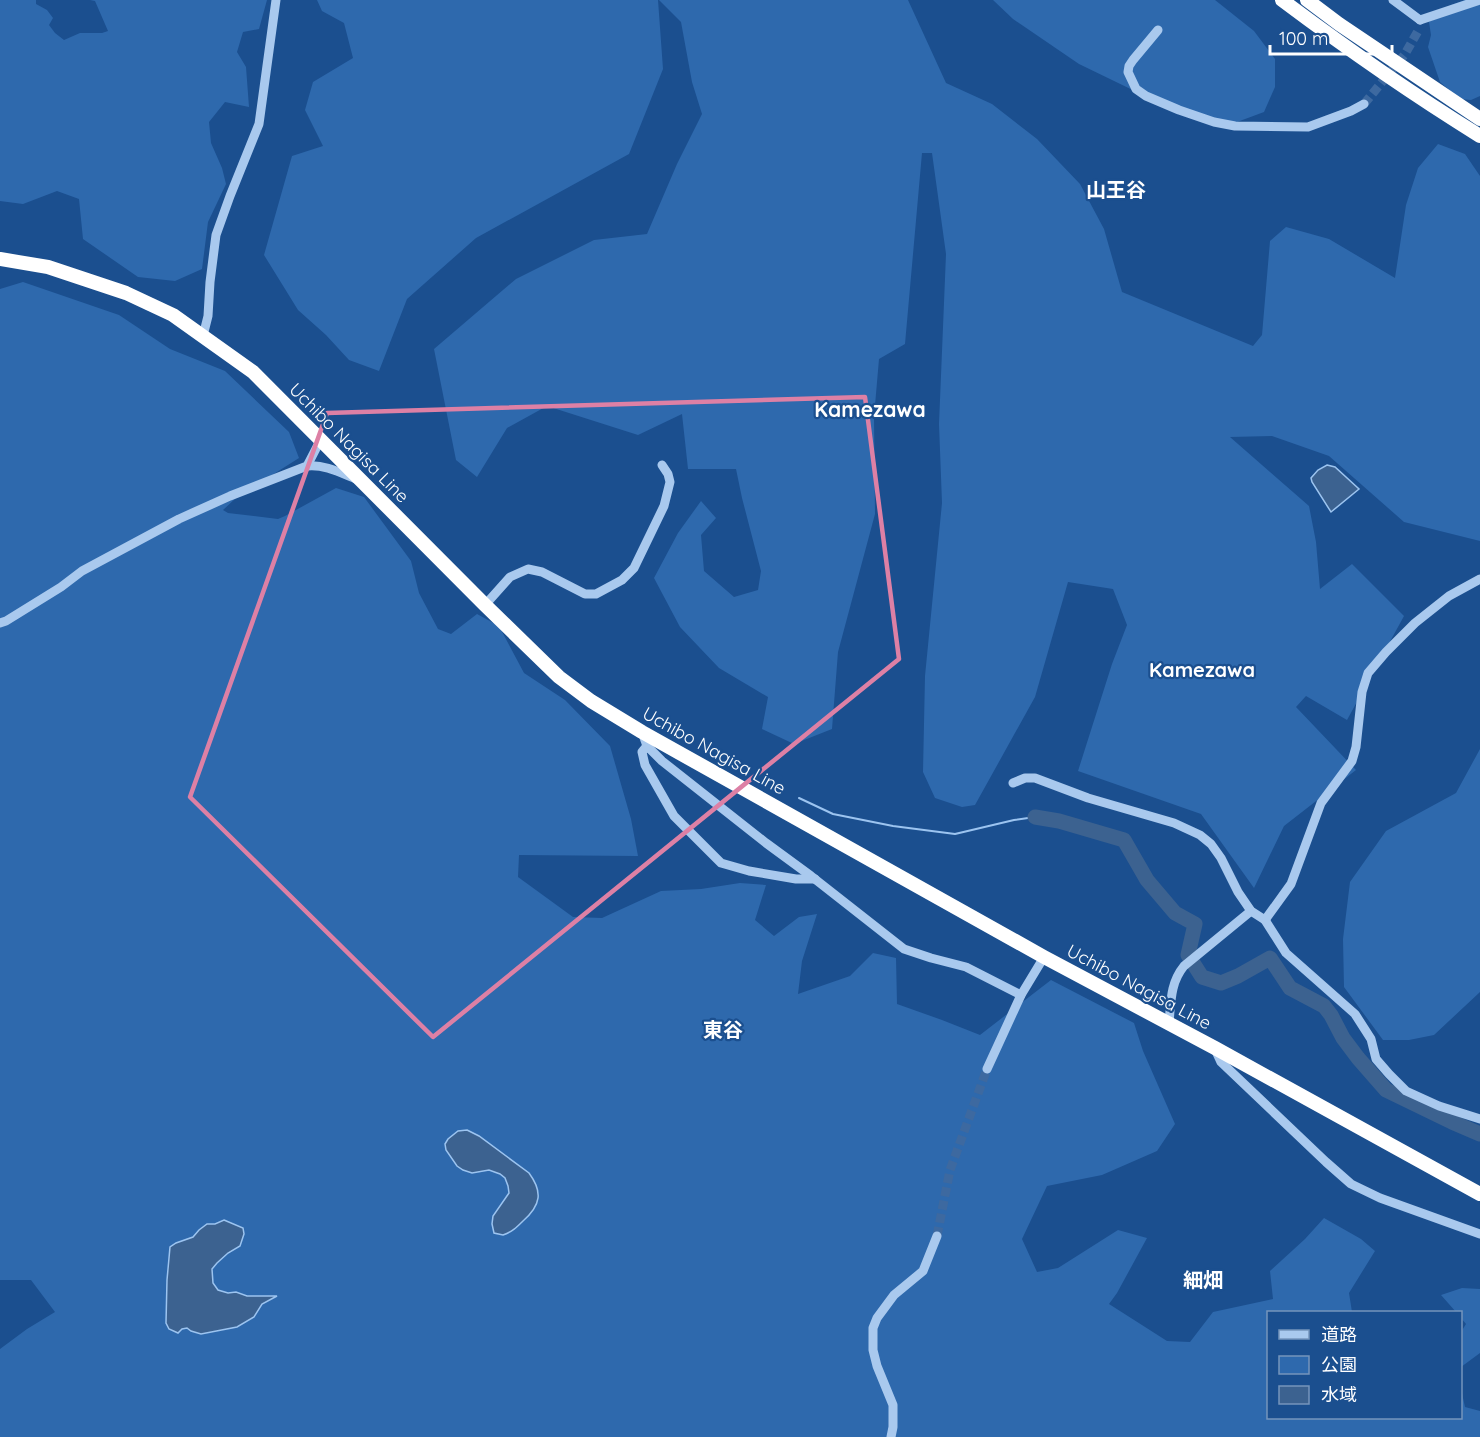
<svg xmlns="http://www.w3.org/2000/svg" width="1480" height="1437" viewBox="0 0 1480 1437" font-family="Quicksand,'Noto Sans JP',sans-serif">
	<rect width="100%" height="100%" fill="#1b4f8f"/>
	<g fill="#2e69ad">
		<path d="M0,0H36V4L47,10L53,18L49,25L55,33L64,40L80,33H102L108,31L95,1L90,0H267L259,29L243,32L237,52L246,67L249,107L225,102L209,122L211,143L222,168L226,184L208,222L202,269L175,281L138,277L83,239L79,199L57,191L23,204L0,201Z"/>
		<path d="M317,0H658L663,69L629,154L476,238L407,299L379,371L349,360L326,335L298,310L264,255L292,156L323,146L305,110L313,82L353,58L344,23L322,11Z"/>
		<path d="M659,0H908L946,83L992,104L1037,139L1080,184L1104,229L1122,292L1253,346L1262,335L1270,241L1286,227L1329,239L1395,278L1406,205L1418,168L1438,144L1465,154L1480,176V541L1404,522L1329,456L1272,436L1230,437L1309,506L1316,542L1320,589L1352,564L1404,616L1347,720L1306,696L1296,707L1356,770L1284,826L1254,888L1201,814L1078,771L1112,664L1127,625L1113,589L1068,582L1035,697L975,805L962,807L935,798L923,772L925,676L942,503L939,424L946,254L932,153H922L905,344L879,359L874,417L875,514L838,652L832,729L794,744L762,729L768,697L719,668L680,627L654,578L678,533L701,501L716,518L701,535L704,571L734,597L758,590L761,571L742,498L736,469H688L682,414L638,435L547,406L507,428L477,477L456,460L434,349L516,279L594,240L647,234L677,164L702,114L692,82L681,22Z"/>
		<path d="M993,0H1215L1254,31L1275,59V87L1264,112L1229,125L1180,113L1079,64L1013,19Z"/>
		<path d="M1465,0H1480V96L1471,100L1460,99L1440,82L1428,47L1431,35L1429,22L1432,15L1451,5Z"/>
		<path d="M23,282L119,315L170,349L225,371L289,432L299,458L236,498L223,510L228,513L278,519L285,516L336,488L364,497L411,561L419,593L438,629L451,634L477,614L499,626L524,673L565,700L610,746L631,819L638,856L519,855L518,877L573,917L602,918L661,891L701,889L740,883L766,885L755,920L774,936L799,917L817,914L802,961L798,994L850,976L873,953L896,958L897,1004L942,1020L980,1035L1051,980L1134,1023L1143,1051L1175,1124L1157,1151L1102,1175L1047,1186L1022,1239L1037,1272L1058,1268L1118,1230L1147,1238L1117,1293L1109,1304L1167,1341L1190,1342L1213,1312L1273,1299L1270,1271L1305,1239L1324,1218L1361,1239L1375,1251L1349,1293L1352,1312H1268V1418H1460L1461,1389L1465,1407L1480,1411V1437H0V1349L27,1329L55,1312L31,1280H0V289Z"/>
		<path d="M1480,749V992L1434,1035L1409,1040H1383L1344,987L1343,939L1350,882L1386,831L1456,793Z"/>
		<path d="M1462,1288L1480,1289V1353L1461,1367V1332L1466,1324L1461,1318L1460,1312H1456L1441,1295Z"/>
	</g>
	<g fill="#3c6290" stroke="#9cc4f0" stroke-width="1.5">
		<path d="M1327,465L1335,467L1359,489L1331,512L1312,482L1311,478L1318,470Z"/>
		<path d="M467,1130L479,1136L529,1173C543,1192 541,1205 523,1221C517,1227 512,1232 503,1235L494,1233L492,1224L493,1216L509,1193L508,1186L505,1178L500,1174L489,1170L472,1173L463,1170L457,1166L446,1150L445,1144L448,1139L458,1131Z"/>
		<path d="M224,1220L243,1228L244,1234L240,1246L228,1253L217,1263L212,1269L213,1283L218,1290L228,1293L236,1292L247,1296H277L262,1304L254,1317L237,1327L201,1334L191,1331L187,1328L182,1329L178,1333L169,1329L166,1323L167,1280L170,1247L176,1243L193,1237L199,1230L207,1224H215Z"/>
	</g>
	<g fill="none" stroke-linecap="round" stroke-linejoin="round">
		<path stroke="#9cc4f0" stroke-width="2" d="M799,798L833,814L893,826L955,834L1014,820L1035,817"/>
		<path stroke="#3c6290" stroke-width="15" d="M1035,817L1059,821L1124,840L1147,880L1175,913L1195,924L1188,955L1202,977L1221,983L1238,976L1270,958L1290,988L1324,1006L1331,1015L1343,1038L1358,1058L1386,1090L1452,1122L1480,1134"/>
		<g stroke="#3d69a0" stroke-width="9" stroke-dasharray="9 4.5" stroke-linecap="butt">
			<path d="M1364,104L1405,54L1418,31"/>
			<path d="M937,1236L950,1170L987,1069"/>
		</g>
		<g stroke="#a9c9ee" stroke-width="9">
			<path d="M1393,0L1420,20"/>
			<path d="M1420,20L1480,0"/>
			<path d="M1158,30L1133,60L1129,66L1128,72L1136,89L1146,96L1179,110L1214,122L1235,126L1308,127L1351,111L1364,104"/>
			<path d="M203,336L208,316L210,282L216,235L230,196L259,124L276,0"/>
			<path d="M307,466C324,464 341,473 356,479"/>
			<path d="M485,605L510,577L528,569L542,572L585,594H596L622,580L634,568L664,506L670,482L668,474L662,465"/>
			<path d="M0,623L6,621L61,587L82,571L179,519L230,496L307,466L321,439"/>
			<path d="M642,732L647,746L662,761L766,843L811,876L904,949L931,958L966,967L1021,995"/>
			<path d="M647,746L642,752L645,765L674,816L721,863L749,871L796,879H815"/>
			<path d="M1013,783L1025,778H1035L1088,798L1174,823L1200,835L1211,844L1221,858L1238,892L1251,911L1265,920L1286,953L1355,1014L1371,1039L1376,1059L1389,1074L1406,1091L1439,1106L1480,1119"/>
			<path d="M1265,920L1291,884L1321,803L1352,761L1356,747L1362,692L1368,673L1386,652L1415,623L1449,596L1480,579"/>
			<path d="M1169,1023C1171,1003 1170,983 1184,966L1251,911"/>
			<path d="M1215,1049L1221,1062L1326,1162L1351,1184L1380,1198L1480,1234"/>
			<path d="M987,1069L1021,995L1044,957"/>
			<path d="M891,1437L893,1427V1405L877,1366L873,1350V1328L877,1318L894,1295L923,1271L937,1236"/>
		</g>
		<g stroke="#fff" stroke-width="14">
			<path d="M1282,0C1346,48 1412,94 1480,136"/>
			<path d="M1307,0L1339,24L1480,119"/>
			<path d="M0,259L48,267L126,293L173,315L253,372L485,605L559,677L591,701L642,732L1044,957L1215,1048L1480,1194"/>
		</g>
	</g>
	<path fill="none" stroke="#dd80a5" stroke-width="4.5" stroke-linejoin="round" d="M865,397L899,659L433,1037L190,797L327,413Z"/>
	<g text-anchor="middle" stroke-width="4.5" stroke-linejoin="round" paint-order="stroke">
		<g font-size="18" fill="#fff" stroke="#1b4f8f">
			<text transform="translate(349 443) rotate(45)" y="6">Uchibo Nagisa Line</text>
			<text transform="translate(714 751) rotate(29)" y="6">Uchibo Nagisa Line</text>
			<text transform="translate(1139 987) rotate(28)" y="6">Uchibo Nagisa Line</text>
		</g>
		<g font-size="20" font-weight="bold" fill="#fff" stroke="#1b4f8f">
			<text x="1116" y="197">山王谷</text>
			<text x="1202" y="677">Kamezawa</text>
			<text x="723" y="1037">東谷</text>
			<text x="1203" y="1287">細畑</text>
		</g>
		<g font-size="21" font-weight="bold" fill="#fff" stroke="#1b4f8f">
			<text x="870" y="417">Kamezawa</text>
		</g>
	</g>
	<rect x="1267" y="1311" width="195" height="108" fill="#1b4f8f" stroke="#7695bc" stroke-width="1.5"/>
	<rect x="1279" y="1330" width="30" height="9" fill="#a9c9ee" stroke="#7695bc" stroke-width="1.5"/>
	<text x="1321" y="1341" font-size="18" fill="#ffffff">道路</text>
	<rect x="1279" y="1356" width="30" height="18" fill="#2e69ad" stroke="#7695bc" stroke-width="1.5"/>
	<text x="1321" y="1371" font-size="18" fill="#ffffff">公園</text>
	<rect x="1279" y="1386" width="30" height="18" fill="#3c6290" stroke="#7695bc" stroke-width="1.5"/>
	<text x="1321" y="1401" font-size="18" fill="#ffffff">水域</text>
	<path d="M1270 45v9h122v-9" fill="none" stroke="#ffffff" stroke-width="3"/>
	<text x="1279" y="45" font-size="18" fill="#ffffff" stroke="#1b4f8f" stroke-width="4.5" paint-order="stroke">100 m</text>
</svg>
